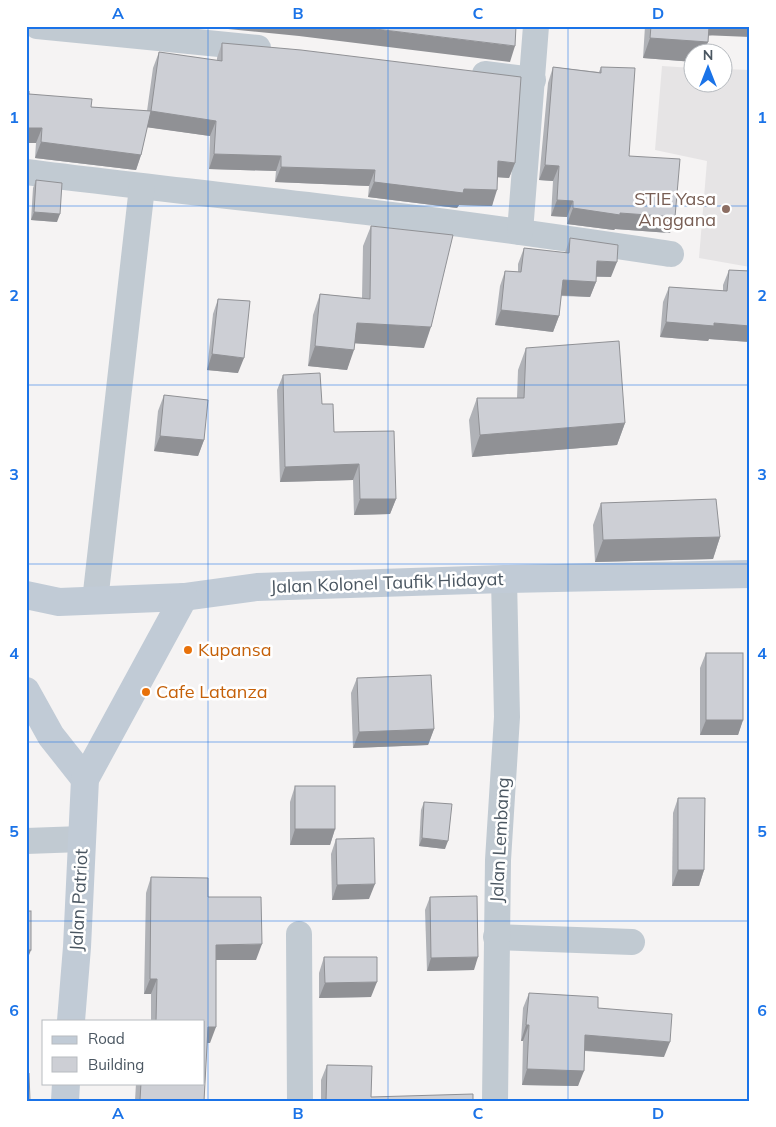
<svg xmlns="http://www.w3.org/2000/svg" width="776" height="1127" viewBox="0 0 776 1127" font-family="Mulish,sans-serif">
	<rect width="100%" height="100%" fill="#f5f3f3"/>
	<path fill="#e6e4e5" d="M662,66L693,68L694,82H724V69L750,70V267L699,258L707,161L655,150Z"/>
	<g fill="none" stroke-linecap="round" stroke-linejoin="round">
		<g stroke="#c1cad2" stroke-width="26">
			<path d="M37,26L258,48"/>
			<path d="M485,74L533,80"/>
			<path d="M26,172C134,186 241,197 349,210C456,222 563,238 671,254"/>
			<path d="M520,232L536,26"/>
			<path d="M95,601L142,187"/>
			<path d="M26,841L82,839"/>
			<path d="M299,934L300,1101"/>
			<path d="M496,937L632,942"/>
			<path d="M495,1101L498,860L507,717L504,579"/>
		</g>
		<g stroke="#c1cbd6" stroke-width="28">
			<path d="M26,595L59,602L184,597L257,587L504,579L750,574"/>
			<path d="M26,691L51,736L85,779"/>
			<path d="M71,1021L77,947L85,779L184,597"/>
			<path d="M65,1101L66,1083"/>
		</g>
	</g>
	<g fill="#b0b2b7">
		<path d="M645,26H750L708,36L694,52V62L643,58Z"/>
		<path d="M222,43L515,163L509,178L498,177L492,206L459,205L457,208L368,197L369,186L275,182L276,171L209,169L210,136L147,127L141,155L136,170L35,158L36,143L29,94L91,107L147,111L153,68L159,52L217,61V58Z"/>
		<path d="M553,67L599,72L601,67L629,156L675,217L670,233L615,229L614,230L567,224V217L551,216L553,181L539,180L548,83Z"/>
		<path d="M36,180L57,222L31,220L33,188Z"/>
		<path d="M371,226L424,348L355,343L347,370L308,366L313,315L320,294L362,298L363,246Z"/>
		<path d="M570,238L611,277H596V282L590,297L561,296L559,316L553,332L495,325L500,286L505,271L518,272V264L524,248L565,253Z"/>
		<path d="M729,270L750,271V342L709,339L708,341L660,337L663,302L669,287L723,291V285Z"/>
		<path d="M218,299L238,373L207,370L213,314Z"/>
		<path d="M526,348L625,423L617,445L472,457L469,420L477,398H517L518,370Z"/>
		<path d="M283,375L322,404L334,432L396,499L390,514L354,515L353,480L280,482L277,390Z"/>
		<path d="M164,395L204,440L198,456L154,451L158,411Z"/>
		<path d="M601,503L720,537L713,559L595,562L593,525Z"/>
		<path d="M706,653L743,720L738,735H700V668Z"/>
		<path d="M357,678L434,729L428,745L353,748L351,693Z"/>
		<path d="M295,786L335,829L330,845H290V802Z"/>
		<path d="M678,798L704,870L699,886H672L673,813Z"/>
		<path d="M424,802L445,849L419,846L421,810Z"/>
		<path d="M336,839L369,899L332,900L331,854Z"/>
		<path d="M151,877L208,897L256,960H216L210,1043H207L204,1101H135L136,1083H204V1021H151V994H144L146,893Z"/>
		<path d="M430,897L474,970L427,971L425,910Z"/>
		<path d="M324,957L371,997L319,998V973Z"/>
		<path d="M529,993L664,1057L585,1051L578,1086L522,1085L523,1041H521L523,1008Z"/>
		<path d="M327,1065L371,1097L473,1101H321V1080Z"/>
	</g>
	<g fill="#909195">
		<path d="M219,26H351L515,46L510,62L299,36L218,28Z"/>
		<path d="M706,26H750V37L702,35Z"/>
		<path d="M650,38L708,42L704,52H694V62L643,58Z"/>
		<path d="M151,111L216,121L210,136L145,127Z"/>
		<path d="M26,128H42L36,143H26Z"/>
		<path d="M41,142L141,155L136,170L35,158Z"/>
		<path d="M214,154L281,156L276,171L209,169Z"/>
		<path d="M498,161L515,163L509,178L493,177Z"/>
		<path d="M545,165L559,166L553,181L539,180Z"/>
		<path d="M281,167L375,170L369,186L275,182Z"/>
		<path d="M374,182L497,190L492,206L459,205L457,208L368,197Z"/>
		<path d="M557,200L573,201L567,217L551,216Z"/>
		<path d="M573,208L620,213L675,217L670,233L615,229L614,230L567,224Z"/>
		<path d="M34,212L60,214L57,222L31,220Z"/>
		<path d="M597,261L617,262L611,277L591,276Z"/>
		<path d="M563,280L596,282L590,297L557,295Z"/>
		<path d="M501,310L559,316L553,332L495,325Z"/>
		<path d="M666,322L714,323L750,326V342L709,339L708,341L660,337Z"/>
		<path d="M357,323L431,327L424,348L350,343Z"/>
		<path d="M315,346L354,350L347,370L308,366Z"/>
		<path d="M212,354L244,358L238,373L207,370Z"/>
		<path d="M625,423L617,445L472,457L480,435Z"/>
		<path d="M160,436L204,440L198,456L154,451Z"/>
		<path d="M359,464L353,480L280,482L285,467Z"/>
		<path d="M360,499H396L390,514L354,515Z"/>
		<path d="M720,537L713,559L595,562L603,540Z"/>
		<path d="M706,720H743L738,735H700Z"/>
		<path d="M434,729L428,745L353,748L359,732Z"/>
		<path d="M295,829H335L330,845H290Z"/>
		<path d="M422,838L448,841L445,849L419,846Z"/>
		<path d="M678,870H704L699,886H672Z"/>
		<path d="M375,884L369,899L332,900L337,885Z"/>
		<path d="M262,944L256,960H210L216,945Z"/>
		<path d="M26,950H31L26,963Z"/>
		<path d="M478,957L474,970L427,971L431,958Z"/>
		<path d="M150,979H157L151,994H144Z"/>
		<path d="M377,982L371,997L319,998L325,983Z"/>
		<path d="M526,1025H529L523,1041H521Z"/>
		<path d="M208,1027H216L210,1043H204Z"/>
		<path d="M585,1035L670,1042L664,1057L580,1050Z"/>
		<path d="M527,1069L584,1071L578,1086L522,1085Z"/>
	</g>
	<g fill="#cdcfd5" stroke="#909195">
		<path d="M351,26H516L515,46Z"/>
		<path d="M651,26H709L708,42L650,38Z"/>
		<path d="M222,43L301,50L521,77L515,163L498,161L497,190L464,189L463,193L374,182L375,170L281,167V156L214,154L216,121L151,111L159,52L222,61Z"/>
		<path d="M553,67L601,73V67L635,68L629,156L680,159L675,217L620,213V215L573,208V201L557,200L559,166L545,165Z"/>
		<path d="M26,91H29V94L92,99L91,107L151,111L141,155L41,142L42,128H26Z"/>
		<path d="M36,180L62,183L60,214L34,212Z"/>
		<path d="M371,226L453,235L431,327L357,323L354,350L315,346L320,294L370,299Z"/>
		<path d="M570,238L618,245L617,262L597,261L596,282L563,280L559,316L501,310L505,271L521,272L524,248L569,253Z"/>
		<path d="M729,270L750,271V326L714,323V326L666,322L669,287L727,291Z"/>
		<path d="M218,299L250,301L244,358L212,354Z"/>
		<path d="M619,341L625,423L480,435L477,398H524L526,348Z"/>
		<path d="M320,373L322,404H333L334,432L394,431L396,499H360L359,464L285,467L283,375Z"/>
		<path d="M164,395L208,400L204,440L160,436Z"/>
		<path d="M716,499L720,537L603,540L601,503Z"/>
		<rect x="706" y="653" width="37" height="67"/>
		<path d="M431,675L434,729L359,732L357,678Z"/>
		<rect x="295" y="786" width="40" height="43"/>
		<path d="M678,798H705L704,870H678Z"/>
		<path d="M424,802L452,804L448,841L422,838Z"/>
		<path d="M374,838L375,884L337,885L336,839Z"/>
		<path d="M151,877L208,878V897H261L262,944L216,945V1027H208L204,1101L140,1100L141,1083H204V1021H156L157,979H150Z"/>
		<path d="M477,896L478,957L431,958L430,897Z"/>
		<rect x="26" y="911" width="5" height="39"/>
		<path d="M324,957H377V982L325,983Z"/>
		<path d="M529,993L598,997V1008L672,1014L670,1042L585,1035L584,1071L527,1069L529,1025H526Z"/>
		<path d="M327,1065L372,1066L371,1097L473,1094V1101H326Z"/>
		<path d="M26,1073H29L30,1101H26Z"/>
	</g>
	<path fill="none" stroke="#1a73e8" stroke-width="1" stroke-opacity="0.55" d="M208,26V1101M388,26V1101M568,26V1101M26,206H750M26,385H750M26,564H750M26,742H750M26,921H750"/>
	<circle fill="#8d6e63" stroke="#fff" stroke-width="2" cx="726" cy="209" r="5"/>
	<g fill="#e8710a" stroke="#fff" stroke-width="2">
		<circle cx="188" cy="650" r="5"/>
		<circle cx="146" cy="692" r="5"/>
	</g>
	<g text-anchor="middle" stroke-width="5" stroke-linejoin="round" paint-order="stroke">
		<g font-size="18" fill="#785e54" stroke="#fff" text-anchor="end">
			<text x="716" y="205">STIE Yasa<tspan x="716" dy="21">Anggana</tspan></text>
		</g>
		<g font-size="18" fill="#4a5661" stroke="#fff">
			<text transform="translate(387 583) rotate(-2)" y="6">Jalan Kolonel Taufik Hidayat</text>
			<text transform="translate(500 840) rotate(-87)" y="6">Jalan Lembang</text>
			<text transform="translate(79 900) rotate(-87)" y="6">Jalan Patriot</text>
		</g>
		<g font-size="18" fill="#c56008" stroke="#fff" text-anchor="start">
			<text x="198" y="656">Kupansa</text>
			<text x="156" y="698">Cafe Latanza</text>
		</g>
	</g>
	<rect width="776" height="1127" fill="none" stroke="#ffffff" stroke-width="55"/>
	<rect x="42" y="1020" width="162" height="65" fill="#ffffff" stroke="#b7bbc0"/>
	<rect x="52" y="1036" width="25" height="8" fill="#c1cbd6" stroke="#b7bbc0"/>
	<text x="88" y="1044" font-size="15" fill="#4a5661">Road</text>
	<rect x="52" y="1057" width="25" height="15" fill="#cdcfd5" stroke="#b7bbc0"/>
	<text x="88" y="1070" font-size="15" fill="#4a5661">Building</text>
	<g transform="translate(708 68)"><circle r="24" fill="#ffffff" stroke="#b7bbc0"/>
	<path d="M0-4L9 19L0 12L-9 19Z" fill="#1a73e8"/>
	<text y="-8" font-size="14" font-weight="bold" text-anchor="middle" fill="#4a5661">N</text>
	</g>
	<rect x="28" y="28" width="720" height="1072" fill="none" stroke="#1a73e8" stroke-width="2"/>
	<g font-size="16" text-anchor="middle" font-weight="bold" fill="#1a73e8">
		<text x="118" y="19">A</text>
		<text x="298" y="19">B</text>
		<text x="478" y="19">C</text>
		<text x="658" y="19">D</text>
		<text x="14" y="123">1</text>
		<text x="762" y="123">1</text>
		<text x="14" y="301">2</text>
		<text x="762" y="301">2</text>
		<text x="14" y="480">3</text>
		<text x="762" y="480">3</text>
		<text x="14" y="659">4</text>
		<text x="762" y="659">4</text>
		<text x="14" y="837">5</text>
		<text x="762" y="837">5</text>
		<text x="14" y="1016">6</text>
		<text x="762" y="1016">6</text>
		<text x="118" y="1119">A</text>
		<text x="298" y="1119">B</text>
		<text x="478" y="1119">C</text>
		<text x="658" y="1119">D</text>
	</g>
</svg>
